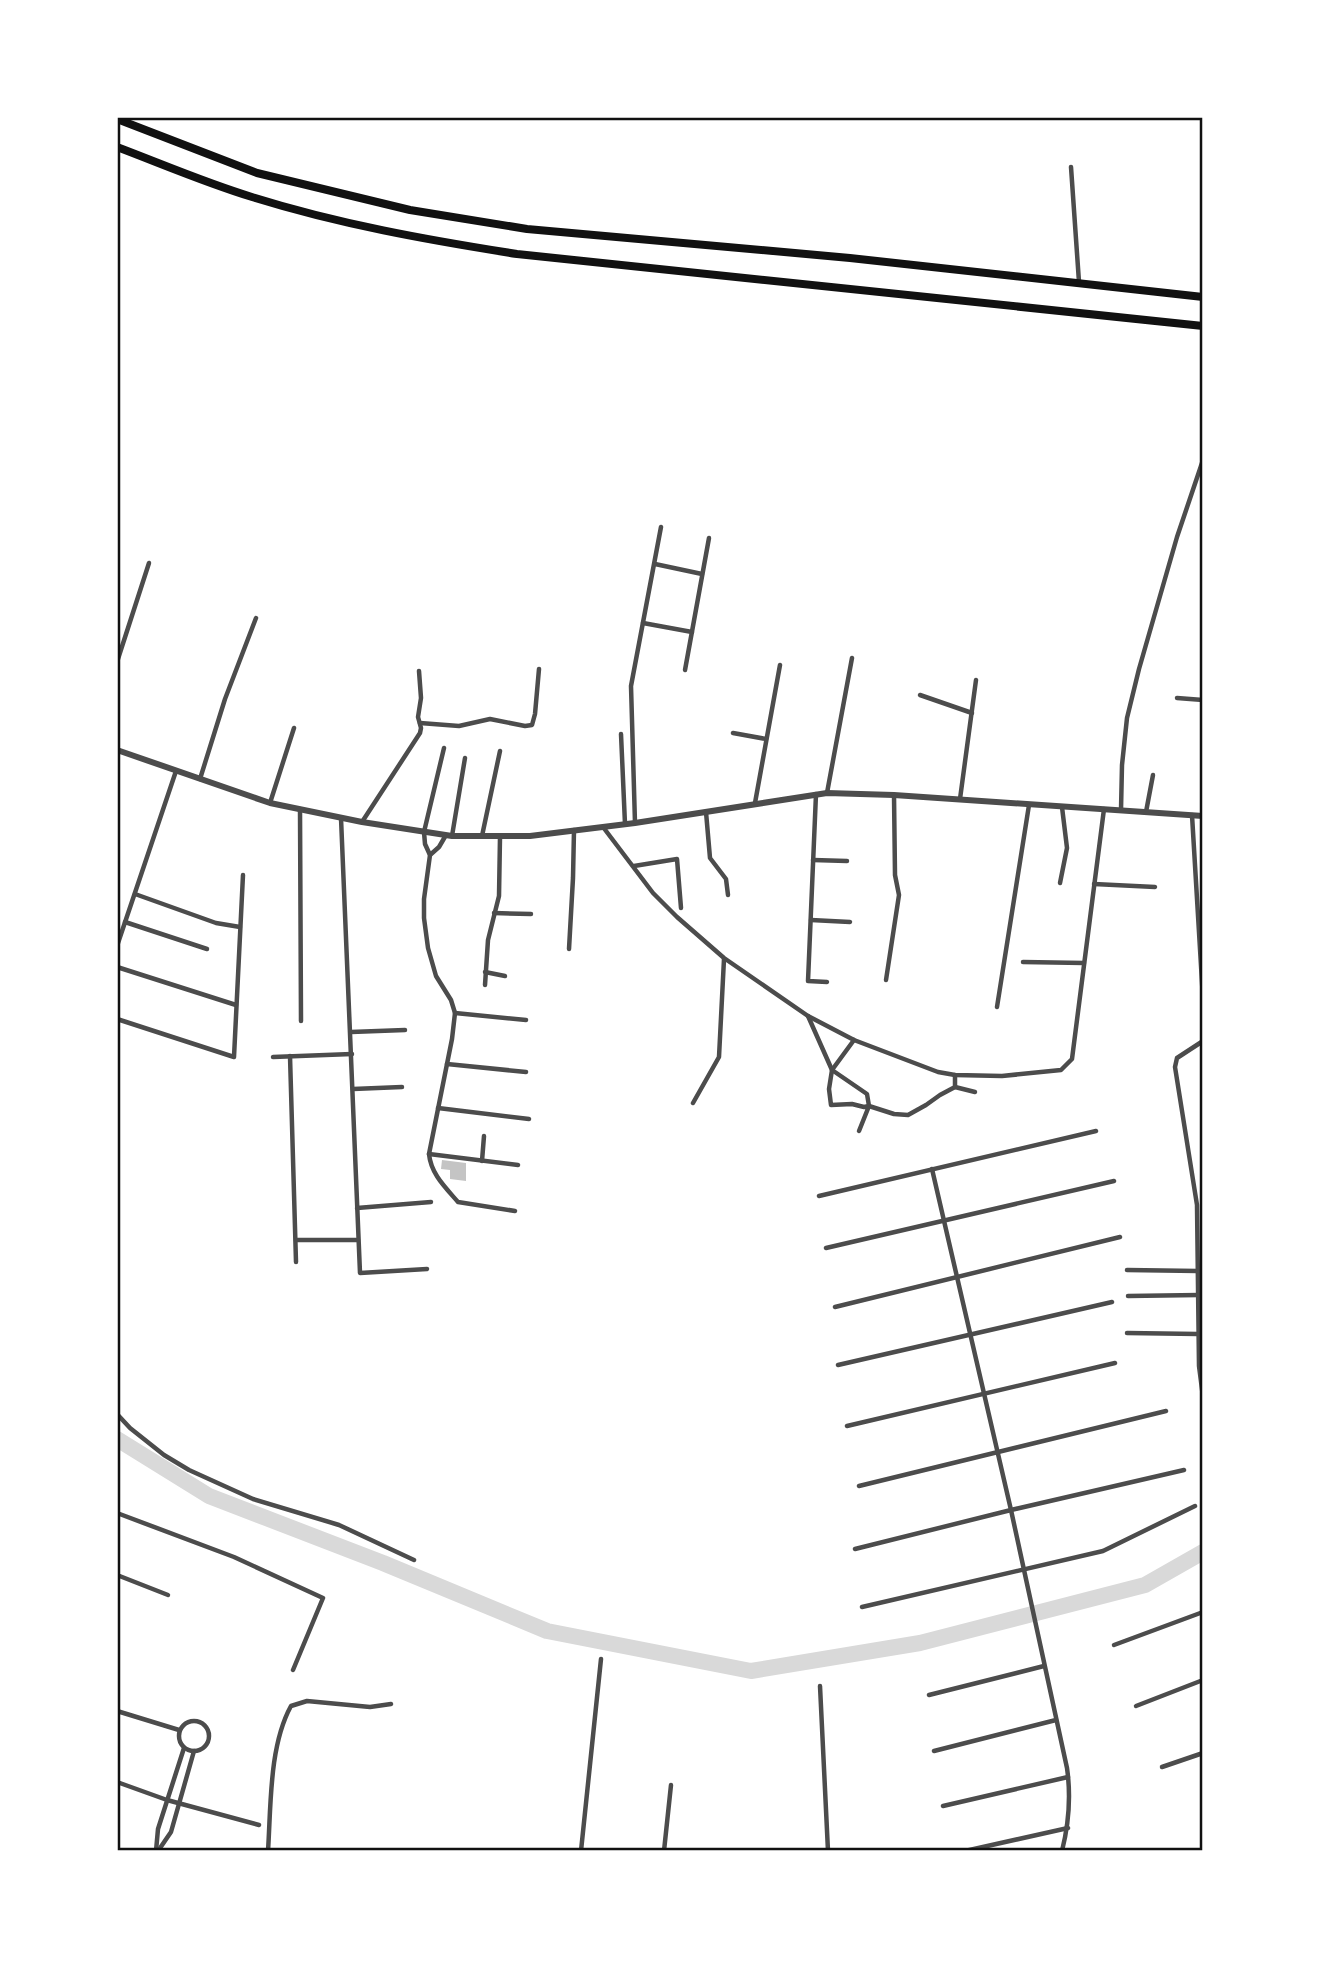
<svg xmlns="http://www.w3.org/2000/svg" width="1320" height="1968" viewBox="0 0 1320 1968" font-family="'Space Grotesk',sans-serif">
	<rect width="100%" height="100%" fill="#fff"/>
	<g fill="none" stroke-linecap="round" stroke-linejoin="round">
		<path stroke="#d9d9d9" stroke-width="16" d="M117,1439L209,1496L383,1563L547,1631L751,1671L920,1643L1145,1585L1203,1552"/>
	</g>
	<path fill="#c4c4c4" d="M442,1160L466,1163V1181L450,1179V1170L441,1169Z"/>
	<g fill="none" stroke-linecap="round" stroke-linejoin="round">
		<g stroke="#4c4c4c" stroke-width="4.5">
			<path d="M1071,167L1079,282"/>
			<path d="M655,564L702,574"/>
			<path d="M643,623L692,632"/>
			<path d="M117,662L149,563"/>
			<path d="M685,670L709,538"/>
			<path d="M920,695L972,713"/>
			<path d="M1177,698L1203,700"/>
			<path d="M420,723L459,726L490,719L525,726L532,725L535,714L539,669"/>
			<path d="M733,733L766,739"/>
			<path d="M621,734L625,824"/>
			<path d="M444,748L424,832L425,844L430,855L424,899V918L428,948L436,976L451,1000L455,1013L452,1039L429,1154C431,1174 445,1187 458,1202L515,1211"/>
			<path d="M200,779L225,699L256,618"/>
			<path d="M827,793L852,658"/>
			<path d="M816,794L808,981L827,982"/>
			<path d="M960,799L976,680"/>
			<path d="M270,803L294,728"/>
			<path d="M755,803L780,665"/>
			<path d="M300,809L301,1021"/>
			<path d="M1121,810L1122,765L1127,718L1139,669L1177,537L1203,460"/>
			<path d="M706,812L710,858L726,879L728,895"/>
			<path d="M1146,812L1153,775"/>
			<path d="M1192,815L1203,999"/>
			<path d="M341,818L360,1273L427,1269"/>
			<path d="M362,822L420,733L421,728L418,717L421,698L419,671"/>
			<path d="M635,823L631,686L661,527"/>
			<path d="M603,827L653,893L677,917L724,958L808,1016L854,1040L938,1072L955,1075L1002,1076L1061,1070L1072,1059L1104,809"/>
			<path d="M452,836L465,758"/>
			<path d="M482,836L500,751"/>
			<path d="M430,855L439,847L446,835"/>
			<path d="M813,860L847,861"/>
			<path d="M634,866L677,859L681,908"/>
			<path d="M1060,883L1067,848L1062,807"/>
			<path d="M1094,884L1155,887"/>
			<path d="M135,894L216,923L240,927"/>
			<path d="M494,913L531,914"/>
			<path d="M811,920L850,922"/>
			<path d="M125,922L207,949"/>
			<path d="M117,946L176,771"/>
			<path d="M569,949L573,878L574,830"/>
			<path d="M1023,962L1084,963"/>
			<path d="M117,967L236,1005"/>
			<path d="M485,972L505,976"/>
			<path d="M886,980L899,895L895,875L894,795"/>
			<path d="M485,985L488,940L499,896L500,837"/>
			<path d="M997,1007L1029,805"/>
			<path d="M455,1013L526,1020"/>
			<path d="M808,1016L832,1070L867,1094L869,1106L894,1114L908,1115L926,1105L940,1095L955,1087V1075"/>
			<path d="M117,1019L234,1057L243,875"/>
			<path d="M351,1032L405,1030"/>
			<path d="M854,1040L832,1070L829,1089L831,1105L852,1104L864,1107L869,1106L859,1131"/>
			<path d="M1203,1041L1177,1058L1175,1067L1197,1205L1199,1366L1203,1397"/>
			<path d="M290,1056L296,1262"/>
			<path d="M273,1057L352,1054"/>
			<path d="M447,1064L526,1072"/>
			<path d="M955,1087L975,1092"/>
			<path d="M353,1089L402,1087"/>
			<path d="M693,1103L719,1057L724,959"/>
			<path d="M438,1108L529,1119"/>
			<path d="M429,1154L518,1165"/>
			<path d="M482,1161L484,1136"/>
			<path d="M932,1169L1011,1510L1067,1768C1071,1796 1069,1823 1062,1851"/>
			<path d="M819,1196L1096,1131"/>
			<path d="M357,1208L431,1202"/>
			<path d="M296,1240H358"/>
			<path d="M826,1248L1114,1181"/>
			<path d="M1127,1270L1198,1271"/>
			<path d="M1128,1296L1199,1295"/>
			<path d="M835,1307L1120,1237"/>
			<path d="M1127,1333L1198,1334"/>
			<path d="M838,1365L1112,1302"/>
			<path d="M117,1414L130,1428L164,1455L189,1470L253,1499L339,1525L414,1560"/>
			<path d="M847,1426L1115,1363"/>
			<path d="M859,1486L1166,1411"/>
			<path d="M117,1513L234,1557L323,1598L293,1670"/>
			<path d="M855,1549L1011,1510L1184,1470"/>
			<path d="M117,1575L168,1595"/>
			<path d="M862,1607L1103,1551L1195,1506"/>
			<path d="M1114,1645L1203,1612"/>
			<path d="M820,1686L828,1851"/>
			<path d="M929,1695L1044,1666"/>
			<path d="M1136,1706L1203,1680"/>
			<path d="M117,1711L179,1730"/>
			<circle cx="194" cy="1736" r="15"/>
			<path d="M934,1751L1056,1720"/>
			<path d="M1162,1767L1203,1753"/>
			<path d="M117,1782L167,1800L259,1825"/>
			<path d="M943,1806L1068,1777"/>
			<path d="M156,1851L158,1829L184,1748"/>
			<path d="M158,1851L171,1832L194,1751"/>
			<path d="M268,1851C271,1806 269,1746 291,1706L307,1701L370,1707L391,1704"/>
			<path d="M581,1851L601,1659"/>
			<path d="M664,1851L671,1785"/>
			<path d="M965,1851L1068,1828"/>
		</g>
		<path stroke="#4c4c4c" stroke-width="6" d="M117,750L270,803L362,822L452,836H530L635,823L827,793L894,795L1203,816"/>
		<g stroke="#111" stroke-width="8">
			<path d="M117,119L257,173L410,210L527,229L850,258L1203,297"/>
			<path d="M117,147C162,164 206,183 252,197C338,224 428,240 517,254L1203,326"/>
		</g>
	</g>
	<rect width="1320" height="1968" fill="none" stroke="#ffffff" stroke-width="238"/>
	<rect x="119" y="119" width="1082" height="1730" fill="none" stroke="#111" stroke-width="2.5"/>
</svg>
